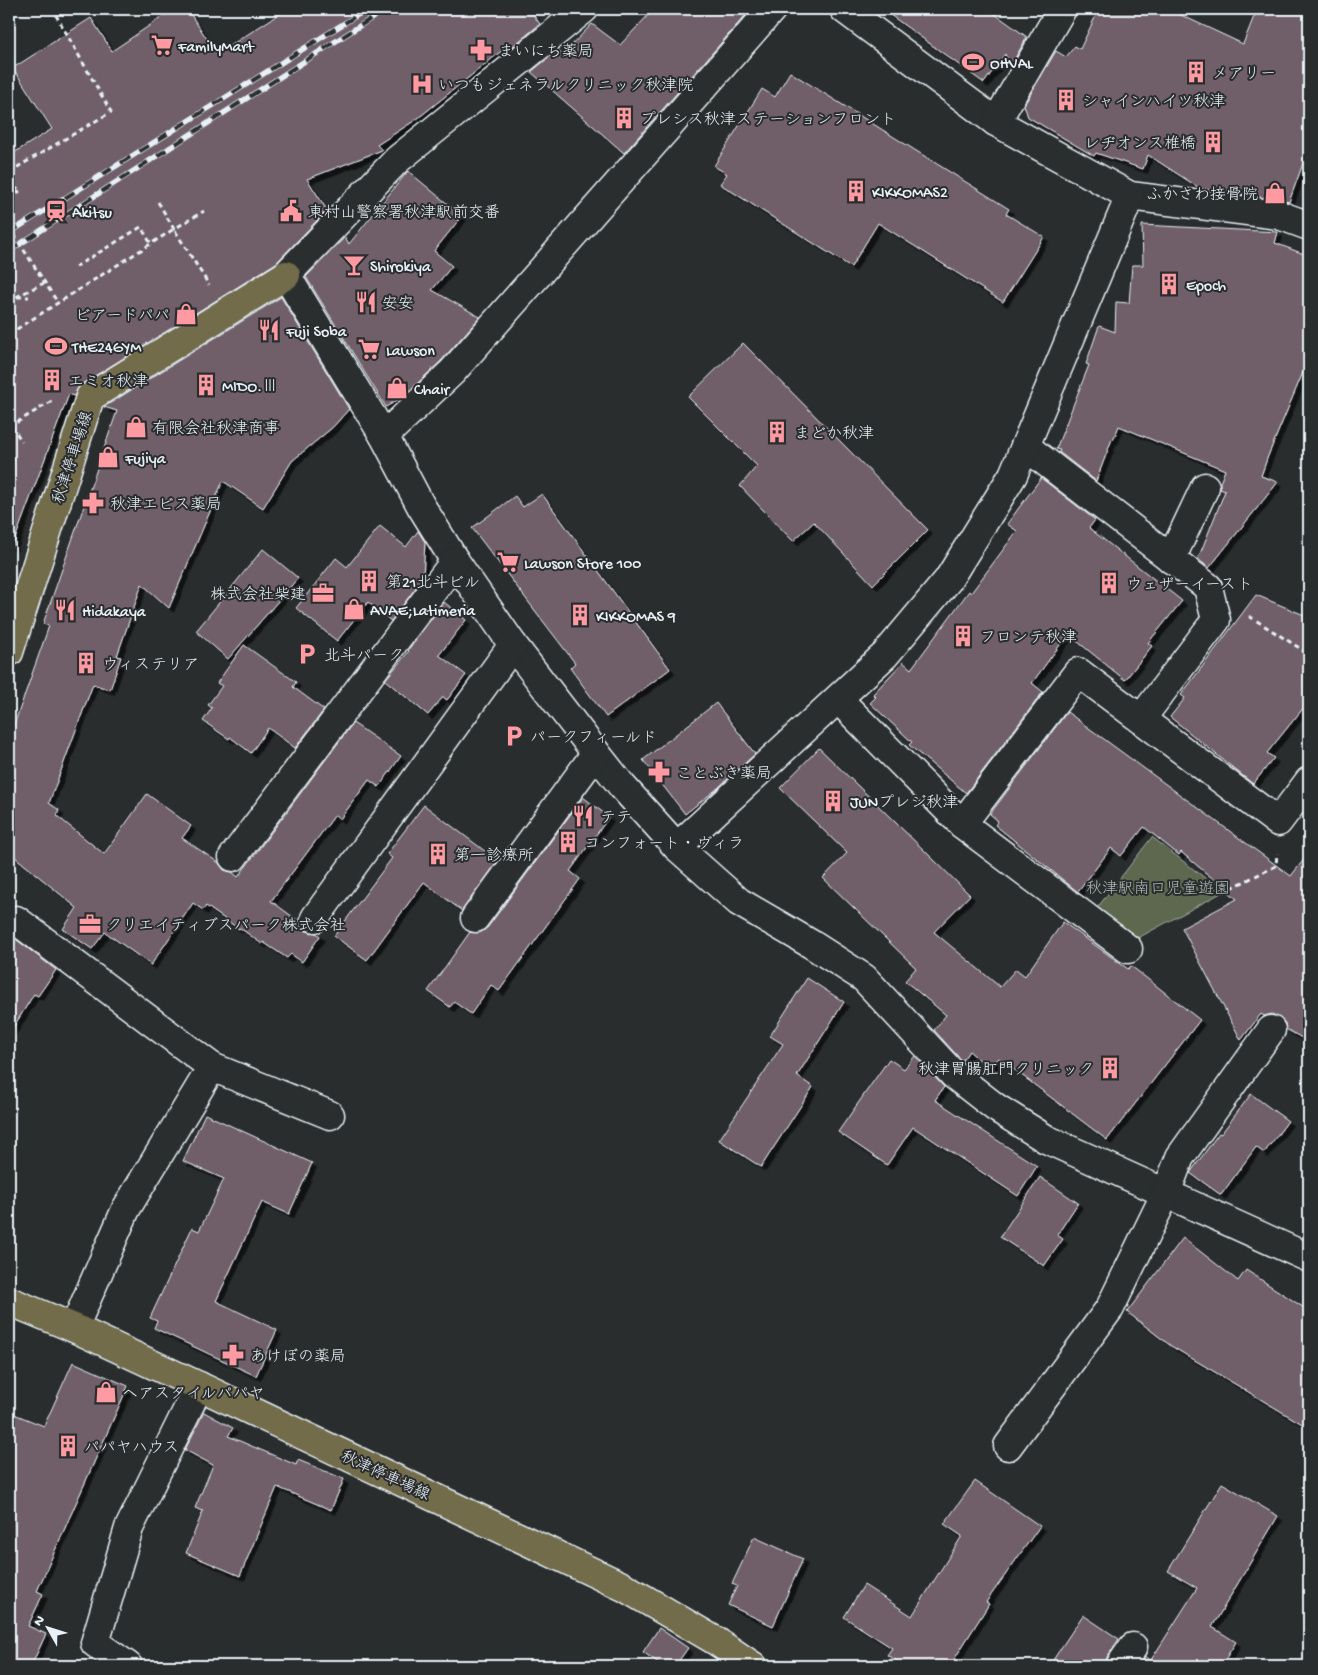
<svg xmlns="http://www.w3.org/2000/svg" width="1318" height="1675" viewBox="0 0 1318 1675" font-family="'Gochi Hand','Klee One',sans-serif">
	<defs>
		<filter id="shadow"><feDropShadow dx="4.5" dy="4.5" stdDeviation="0" flood-color="#0009"/></filter>
	</defs>
	<rect width="100%" height="100%" fill="#2a2d2e"/>
	<filter id="ink" filterUnits="userSpaceOnUse"><feTurbulence type="fractalNoise" baseFrequency=".02" numOctaves="2"/><feDisplacementMap in="SourceGraphic" scale="10" xChannelSelector="R" yChannelSelector="G"/><feConvolveMatrix kernelMatrix="1 2 1 2 8 2 1 2 1" color-interpolation-filters="sRGB"/></filter>
	<g filter="url(#ink)">
		<path fill="#5d6850" stroke="#a2aca4" d="M1152,837L1223,892L1136,939L1097,908Z"/>
		<g fill="#6f5f69" stroke="#e8f1f8" filter="url(#shadow)">
			<path d="M174,9H187L217,54L287,9H529L540,24L507,51L504,49L417,119L377,145L382,150L307,179L327,210L276,263L82,384L74,396L69,394L12,547H9V475L15,458L9,455V156L52,129L13,68L91,18L112,51Z"/>
			<path d="M654,9H751L624,153L531,72L558,50L562,55L592,24L620,45Z"/>
			<path d="M882,9H988L1027,37L1010,67L1005,54L984,83Z"/>
			<path d="M1099,9H1168L1243,44L1257,9H1309V147L1289,202L1281,200L1201,189L1148,155L1143,169L1096,153L1094,156L1028,117L1024,105L1056,51L1066,57L1075,46L1080,49Z"/>
			<path d="M790,72L1009,209L1006,214L1044,237L1003,302L878,223L851,267L720,184L727,174L714,166L762,89L775,97Z"/>
			<path d="M408,171L462,216L434,251L452,266L432,290L480,317L441,361L404,396L386,407L306,277L345,237L349,244Z"/>
			<path d="M1142,225L1278,232L1275,243L1309,256V358L1268,456L1261,476L1278,482L1209,568L1198,559L1225,491L1220,489V483L1225,470L1119,426L1113,440L1112,439L1096,481L1059,452L1060,450L1056,449L1089,365L1086,364L1099,326L1115,332L1116,302L1129,303L1132,265H1143Z"/>
			<path d="M281,297L349,409L333,427L292,461L263,508L223,481L169,608L142,584L117,656L121,657L110,690L93,684L49,803L59,810L57,816L104,854L147,794L191,826L182,838L219,863L224,870L232,872L238,877L353,723L401,756L379,787L369,780L340,819L335,815L271,901L300,922L306,931L316,933L320,936L302,962L291,954L287,958L263,942L262,944L240,928L239,929L206,906L203,910L193,903L151,965L105,932L92,949L63,929L77,908L9,852V739L49,626L43,624L117,411L104,407Z"/>
			<path d="M743,343L928,530L873,585L814,522L793,541L740,486L757,466L688,397Z"/>
			<path d="M1041,478L1095,520L1089,528L1182,601L1148,643L1152,646L1125,680L1068,634L1032,683L1043,692L966,793L909,745L912,742L870,703L876,697L873,694L903,662L911,669L969,591L971,593L1017,531L1007,524Z"/>
			<path d="M542,494L670,669L606,717L570,668L575,663L472,528L515,496L523,507Z"/>
			<path d="M380,526L406,547L418,531L425,542L423,578L391,621L368,602L337,641L296,608L336,558L347,567Z"/>
			<path d="M263,549L298,578L228,659L196,631Z"/>
			<path d="M1256,595L1309,617V701L1267,753L1274,758L1253,784L1170,717L1185,698L1181,695Z"/>
			<path d="M444,602L466,620L439,655L466,675L447,700L443,697L428,715L385,680L409,651L408,650Z"/>
			<path d="M244,645L296,682L293,687L324,710L295,748L268,728L251,753L230,737L229,739L203,721L212,708L208,705L222,686L217,683Z"/>
			<path d="M716,703L755,754L718,788L685,814L643,760Z"/>
			<path d="M1067,712L1291,876L1309,853V1042L1286,1029L1285,1023L1280,1018L1272,1014L1264,1016L1261,1014L1241,1040L1182,928L1237,899L1181,852L1179,855L1144,827L1121,856L1111,848L1078,892L995,825L998,821L990,814Z"/>
			<path d="M819,748L970,895L934,932L1000,987L1016,969L1025,976L1063,922L1128,969L1131,966L1200,1020L1107,1140L999,1058L989,1068L969,1051L962,1061L934,1030L946,1015L905,981L916,968L823,878L847,853L780,788Z"/>
			<path d="M583,797L609,817L570,871L580,879L499,991L491,985L471,1014L454,1002L450,1007L428,991L470,932H481L488,927Z"/>
			<path d="M424,805L498,861L462,911L424,882L367,960L334,936L392,858L387,854Z"/>
			<path d="M9,934L56,970L38,996L34,994L9,1034Z"/>
			<path d="M807,978L844,1002L797,1076L813,1087L761,1167L719,1140L783,1044L770,1036Z"/>
			<path d="M915,1056L944,1087L935,1100L1037,1166L1018,1196L913,1127L887,1165L838,1132L889,1059L904,1069Z"/>
			<path d="M1251,1094L1288,1121L1264,1153L1256,1147L1221,1195L1190,1173L1219,1133L1221,1134Z"/>
			<path d="M205,1114L312,1163L289,1214L262,1202L216,1301L277,1330L256,1376L154,1328L157,1321L150,1318L192,1228L199,1231L224,1179L183,1161Z"/>
			<path d="M1040,1177L1078,1203L1057,1235L1063,1239L1044,1266L1000,1237Z"/>
			<path d="M1183,1238L1238,1281L1246,1270L1309,1311V1428L1171,1346L1127,1312Z"/>
			<path d="M73,1362L128,1386L37,1591L43,1594L28,1626L46,1634L31,1666H9V1412L44,1426Z"/>
			<path d="M204,1412L233,1428L228,1436L296,1465L298,1460L344,1479L331,1510L277,1487L240,1576L186,1553L203,1511L195,1508L213,1465L185,1450Z"/>
			<path d="M975,1481L1040,1526L986,1602L989,1604L950,1666H905L887,1655L892,1648L844,1617L864,1585L912,1616L962,1536L944,1524Z"/>
			<path d="M1222,1483L1278,1516L1212,1627L1236,1642L1221,1666H1139L1145,1657L1151,1660L1197,1588L1168,1571Z"/>
			<path d="M754,1537L803,1559L773,1626L728,1605L737,1586L732,1584Z"/>
			<path d="M1083,1615L1119,1639L1107,1657L1105,1666H1049Z"/>
			<path d="M659,1628L688,1648L675,1666H663L643,1652Z"/>
		</g>
		<g fill="none" stroke-linecap="round" stroke-linejoin="round">
			<g stroke="#e8f1f8" stroke-width="31">
				<g id="minor">
					<path d="M584,9L397,160L286,275L384,436L421,506L455,561L513,645L596,753L622,786L677,847L739,902L811,944L864,978L954,1075L995,1107L1046,1139L1309,1258"/>
					<path d="M844,9L996,122L1130,196L1279,215L1309,226"/>
					<path d="M996,122L1062,9"/>
					<path d="M384,436L452,372L772,9"/>
					<path d="M1025,446L1208,587L1216,620L1141,719"/>
					<path d="M1171,559L1205,487"/>
					<path d="M838,699L962,824L1128,949"/>
					<path d="M962,824L1078,672L1278,822L1309,781"/>
					<path d="M677,847L885,655L948,580L1013,475L1130,196"/>
					<path d="M233,857L455,561"/>
					<path d="M315,918L513,645"/>
					<path d="M475,918L596,753"/>
					<path d="M16,920L212,1067L126,1209L74,1328"/>
					<path d="M212,1067L330,1115"/>
					<path d="M1008,1446L1110,1308L1166,1193L1180,1157L1271,1030"/>
					<path d="M128,1666L95,1643L129,1528L199,1386"/>
					<path d="M1120,1666L1133,1647"/>
				</g>
			</g>
			<g stroke="#e8f1f8" stroke-width="31">
				<g id="major">
					<path d="M9,652L90,397L286,275"/>
					<path d="M9,1301L74,1328L199,1386L624,1587L716,1641L753,1666"/>
				</g>
			</g>
			<g stroke="#e8f1f8" stroke-width="3" stroke-dasharray="5 4" stroke-linecap="butt">
				<path d="M9,172L111,112L53,10"/>
				<path d="M14,187L20,191"/>
				<path d="M9,198L20,191"/>
				<path d="M158,202L174,229L204,211"/>
				<path d="M75,267L141,227L151,244"/>
				<path d="M16,297L44,283"/>
				<path d="M17,297H29"/>
				<path d="M9,334L174,229L209,285"/>
				<path d="M11,426L22,441"/>
				<path d="M9,427L52,401"/>
				<path d="M1249,616L1309,654"/>
				<path d="M1223,892L1276,866L1277,853"/>
			</g>
			<use href="#minor" stroke="#2a2d2e" stroke-width="28"/>
			<use href="#major" stroke="#726c4b" stroke-width="28"/>
			<g stroke="#e8f1f8" stroke-width="5.5">
				<g id="rail">
					<path d="M9,233L367,9"/>
					<path d="M9,251L386,9"/>
				</g>
			</g>
			<use href="#rail" stroke="#2a2d2e" stroke-width="4" stroke-dasharray="11" stroke-linecap="butt"/>
			<path stroke="#e8f1f8" stroke-width="3" stroke-dasharray="5 4" stroke-linecap="butt" d="M9,227L58,303"/>
		</g>
	</g>
	<defs>
		<g id="supermarket-bare" transform="scale(1.725)"><path d="M-6-5.5h2.5l.6 2H6L4.5 2H-2.5L-4.4-4H-6ZM-1.5 3.2a1.3 1.3 0 1 0 .1 0ZM3 3.2a1.3 1.3 0 1 0 .1 0Z" fill="#ff9aa2" stroke="#2a2d2e" stroke-width="2.5" paint-order="stroke"/></g>
		<g id="pharmacy-bare" transform="scale(1.725)"><path d="M-2-6h4v4h4v4h-4v4h-4v-4h-4v-4h4Z" fill="#ff9aa2" stroke="#2a2d2e" stroke-width="2.5" paint-order="stroke"/></g>
		<g id="stadium-bare" transform="scale(1.725)"><path d="M0-5a6.5 5 0 1 0 0 10a6.5 5 0 1 0 0-10ZM-3.5-1.8h7v3.6h-7Z" fill="#ff9aa2" stroke="#2a2d2e" stroke-width="2.5" paint-order="stroke"/></g>
		<g id="building-bare" transform="scale(1.725)"><path d="M-4-6H4V6H1V3H-1V6H-4ZM-2.5-4.3h1.7v1.8h-1.7ZM.8-4.3h1.7v1.8H.8ZM-2.5-1h1.7V.8h-1.7ZM.8-1h1.7V.8H.8Z" fill="#ff9aa2" stroke="#2a2d2e" stroke-width="2.5" paint-order="stroke"/></g>
		<g id="hospital-bare" transform="scale(1.725)"><path d="M-5-5h3v3.5h4V-5h3V5h-3V1.5h-4V5h-3Z" fill="#ff9aa2" stroke="#2a2d2e" stroke-width="2.5" paint-order="stroke"/></g>
		<g id="shop-bare" transform="scale(1.725)"><path d="M-5-2.5h2.3a2.7 3.5 0 0 1 5.4 0H5L5.5 6h-11ZM-1.5-2.5h3a1.5 2.3 0 0 0-3 0Z" fill="#ff9aa2" stroke="#2a2d2e" stroke-width="2.5" paint-order="stroke"/></g>
		<g id="station-bare" transform="scale(1.725)"><path d="M-3-6H3Q5-6 5-4V2Q5 4 3 4L4.5 6H3L1.5 4h-3L-3 6H-4.5L-3 4Q-5 4-5 2V-4Q-5-6-3-6ZM-3.5-4v3h7v-3ZM-3.5 1v1.5H-2V1ZM2 1v1.5H3.5V1Z" fill="#ff9aa2" stroke="#2a2d2e" stroke-width="2.5" paint-order="stroke"/></g>
		<g id="civic-bare" transform="scale(1.725)"><path d="M-.6-6.5H3V-4.5H.6V-3L4-1V1h2V6H-6V1h2V-1L-.6-3ZM-1.2 2.5V6h2.4V2.5Z" fill="#ff9aa2" stroke="#2a2d2e" stroke-width="2.5" paint-order="stroke"/></g>
		<g id="bar-bare" transform="scale(1.725)"><path d="M-6-5H6L.8 .8V4.5H3.5V6h-7V4.5H-.8V.8Z" fill="#ff9aa2" stroke="#2a2d2e" stroke-width="2.5" paint-order="stroke"/></g>
		<g id="restaurant-bare" transform="scale(1.725)"><path d="M-5-6h1v4h1v-4h1v4h1v-4h1v5L-1.5 .5V6h-2V.5L-5-1ZM5-6V6H3V1.5H1.5Q1.5-4 5-6Z" fill="#ff9aa2" stroke="#2a2d2e" stroke-width="2.5" paint-order="stroke"/></g>
		<g id="office-bare" transform="scale(1.725)"><path d="M-6-3h4V-5.5h4V-3h4V5H-6ZM-1-4.5V-3h2v-1.5ZM-6 0V1H6V0Z" fill="#ff9aa2" stroke="#2a2d2e" stroke-width="2.5" paint-order="stroke"/></g>
		<g id="parking-bare" transform="scale(1.725)"><path d="M-3.5-5.5H1a3.5 3.5 0 0 1 0 7H-1V5.5H-3.5ZM-1-3.4V-.6H.8a1.4 1.4 0 0 0 0-2.8Z" fill="#ff9aa2" stroke="#2a2d2e" stroke-width="2.5" paint-order="stroke"/></g>
	</defs>
	<g fill-rule="evenodd">
		<use href="#supermarket-bare" x="162" y="45"/>
		<use href="#pharmacy-bare" x="481" y="50"/>
		<use href="#stadium-bare" x="973" y="62"/>
		<use href="#building-bare" x="1196" y="72"/>
		<use href="#hospital-bare" x="422" y="84"/>
		<use href="#building-bare" x="1066" y="100"/>
		<use href="#building-bare" x="624" y="118"/>
		<use href="#building-bare" x="1213" y="142"/>
		<use href="#building-bare" x="856" y="191"/>
		<use href="#shop-bare" x="1275" y="193"/>
		<use href="#station-bare" x="56" y="211"/>
		<use href="#civic-bare" x="291" y="211"/>
		<use href="#bar-bare" x="354" y="265"/>
		<use href="#building-bare" x="1169" y="284"/>
		<use href="#restaurant-bare" x="366" y="302"/>
		<use href="#shop-bare" x="186" y="314"/>
		<use href="#restaurant-bare" x="269" y="330"/>
		<use href="#stadium-bare" x="56" y="346"/>
		<use href="#supermarket-bare" x="369" y="349"/>
		<use href="#building-bare" x="52" y="380"/>
		<use href="#building-bare" x="206" y="385"/>
		<use href="#shop-bare" x="397" y="388"/>
		<use href="#shop-bare" x="136" y="427"/>
		<use href="#building-bare" x="777" y="432"/>
		<use href="#shop-bare" x="108" y="457"/>
		<use href="#pharmacy-bare" x="93" y="503"/>
		<use href="#supermarket-bare" x="508" y="562"/>
		<use href="#building-bare" x="369" y="581"/>
		<use href="#building-bare" x="1109" y="583"/>
		<use href="#office-bare" x="323" y="593"/>
		<use href="#shop-bare" x="354" y="609"/>
		<use href="#restaurant-bare" x="65" y="610"/>
		<use href="#building-bare" x="580" y="615"/>
		<use href="#building-bare" x="963" y="636"/>
		<use href="#parking-bare" x="307" y="654"/>
		<use href="#building-bare" x="86" y="663"/>
		<use href="#parking-bare" x="514" y="736"/>
		<use href="#pharmacy-bare" x="659" y="772"/>
		<use href="#building-bare" x="833" y="801"/>
		<use href="#restaurant-bare" x="583" y="816"/>
		<use href="#building-bare" x="568" y="842"/>
		<use href="#building-bare" x="438" y="854"/>
		<use href="#office-bare" x="90" y="924"/>
		<use href="#building-bare" x="1110" y="1068"/>
		<use href="#pharmacy-bare" x="233" y="1355"/>
		<use href="#shop-bare" x="106" y="1392"/>
		<use href="#building-bare" x="68" y="1446"/>
	</g>
	<g text-anchor="middle" stroke-width="4" stroke-linejoin="round" paint-order="stroke">
		<g font-size="16" fill="#e8f1f8" stroke="#2a2d2e" text-anchor="start">
			<text x="178" y="51">FamilyMart</text>
			<text x="498" y="56">まいにち薬局</text>
			<text x="990" y="68">OHVAL</text>
			<text x="1212" y="78">メアリー</text>
			<text x="438" y="90">いつもジェネラルクリニック秋津院</text>
			<text x="1082" y="106">シャインハイツ秋津</text>
			<text x="640" y="124">プレシス秋津ステーションフロント</text>
			<text x="1196" y="148" text-anchor="end">レヂオンス椎橋</text>
			<text x="872" y="197">KIKKOMAS2</text>
			<text x="1258" y="199" text-anchor="end">ふかさわ接骨院</text>
			<text x="72" y="217">Akitsu</text>
			<text x="308" y="217">東村山警察署秋津駅前交番</text>
			<text x="370" y="271">Shirokiya</text>
			<text x="1186" y="290">Epoch</text>
			<text x="382" y="308">安安</text>
			<text x="170" y="320" text-anchor="end">ビアードパパ</text>
			<text x="286" y="336">Fuji Soba</text>
			<text x="72" y="352">THE24GYM</text>
			<text x="386" y="355">Lawson</text>
			<text x="68" y="386">エミオ秋津</text>
			<text x="222" y="391">MIDO.Ⅲ</text>
			<text x="414" y="394">Chair</text>
			<text x="152" y="433">有限会社秋津商事</text>
			<text x="794" y="438">まどか秋津</text>
			<text x="125" y="463">Fujiya</text>
			<text x="110" y="509">秋津エビス薬局</text>
			<text x="524" y="568">Lawson Store 100</text>
			<text x="386" y="587">第21北斗ビル</text>
			<text x="1126" y="589">ウェザーイースト</text>
			<text x="306" y="599" text-anchor="end">株式会社柴建</text>
			<text x="370" y="615">AVAE;Latimeria</text>
			<text x="82" y="616">Hidakaya</text>
			<text x="596" y="621">KIKKOMAS 9</text>
			<text x="980" y="642">フロンテ秋津</text>
			<text x="324" y="660">北斗パーク</text>
			<text x="102" y="669">ウィステリア</text>
			<text x="530" y="742">パークフィールド</text>
			<text x="676" y="778">ことぶき薬局</text>
			<text x="850" y="807">JUNプレジ秋津</text>
			<text x="600" y="822">テテ</text>
			<text x="584" y="848">コンフォート・ヴィラ</text>
			<text x="454" y="860">第一診療所</text>
			<text x="106" y="930">クリエイティブスパーク株式会社</text>
			<text x="1094" y="1074" text-anchor="end">秋津胃腸肛門クリニック</text>
			<text x="250" y="1361">あけぼの薬局</text>
			<text x="122" y="1398">ヘアスタイルパパヤ</text>
			<text x="84" y="1452">パパヤハウス</text>
		</g>
		<g font-size="16" fill="#e8f1f8" stroke="#2a2d2e">
			<text transform="translate(71 457) rotate(-72)" y="6">秋津停車場線</text>
			<text transform="translate(386 1474) rotate(25)" y="6">秋津停車場線</text>
		</g>
		<g font-size="16" fill="#b0bab5" stroke="#2a2d2e">
			<text x="1158" y="893">秋津駅南口児童遊園</text>
		</g>
	</g>
	<rect width="1318" height="1675" fill="none" stroke="#2a2d2e" stroke-width="30"/>
	<rect x="15" y="15" width="1288" height="1645" fill="none" stroke="#e8f1f8" stroke-width="2" filter="url(#ink)"/>
	<g transform="translate(48 1628) rotate(309)" stroke="#2a2d2e" stroke-width="4" paint-order="stroke">
	<path d="M0-4L9 19L0 12L-9 19Z" fill="#e8f1f8"/>
	<text y="-8" font-size="14" font-weight="bold" text-anchor="middle" fill="#e8f1f8">N</text>
	</g>
</svg>
